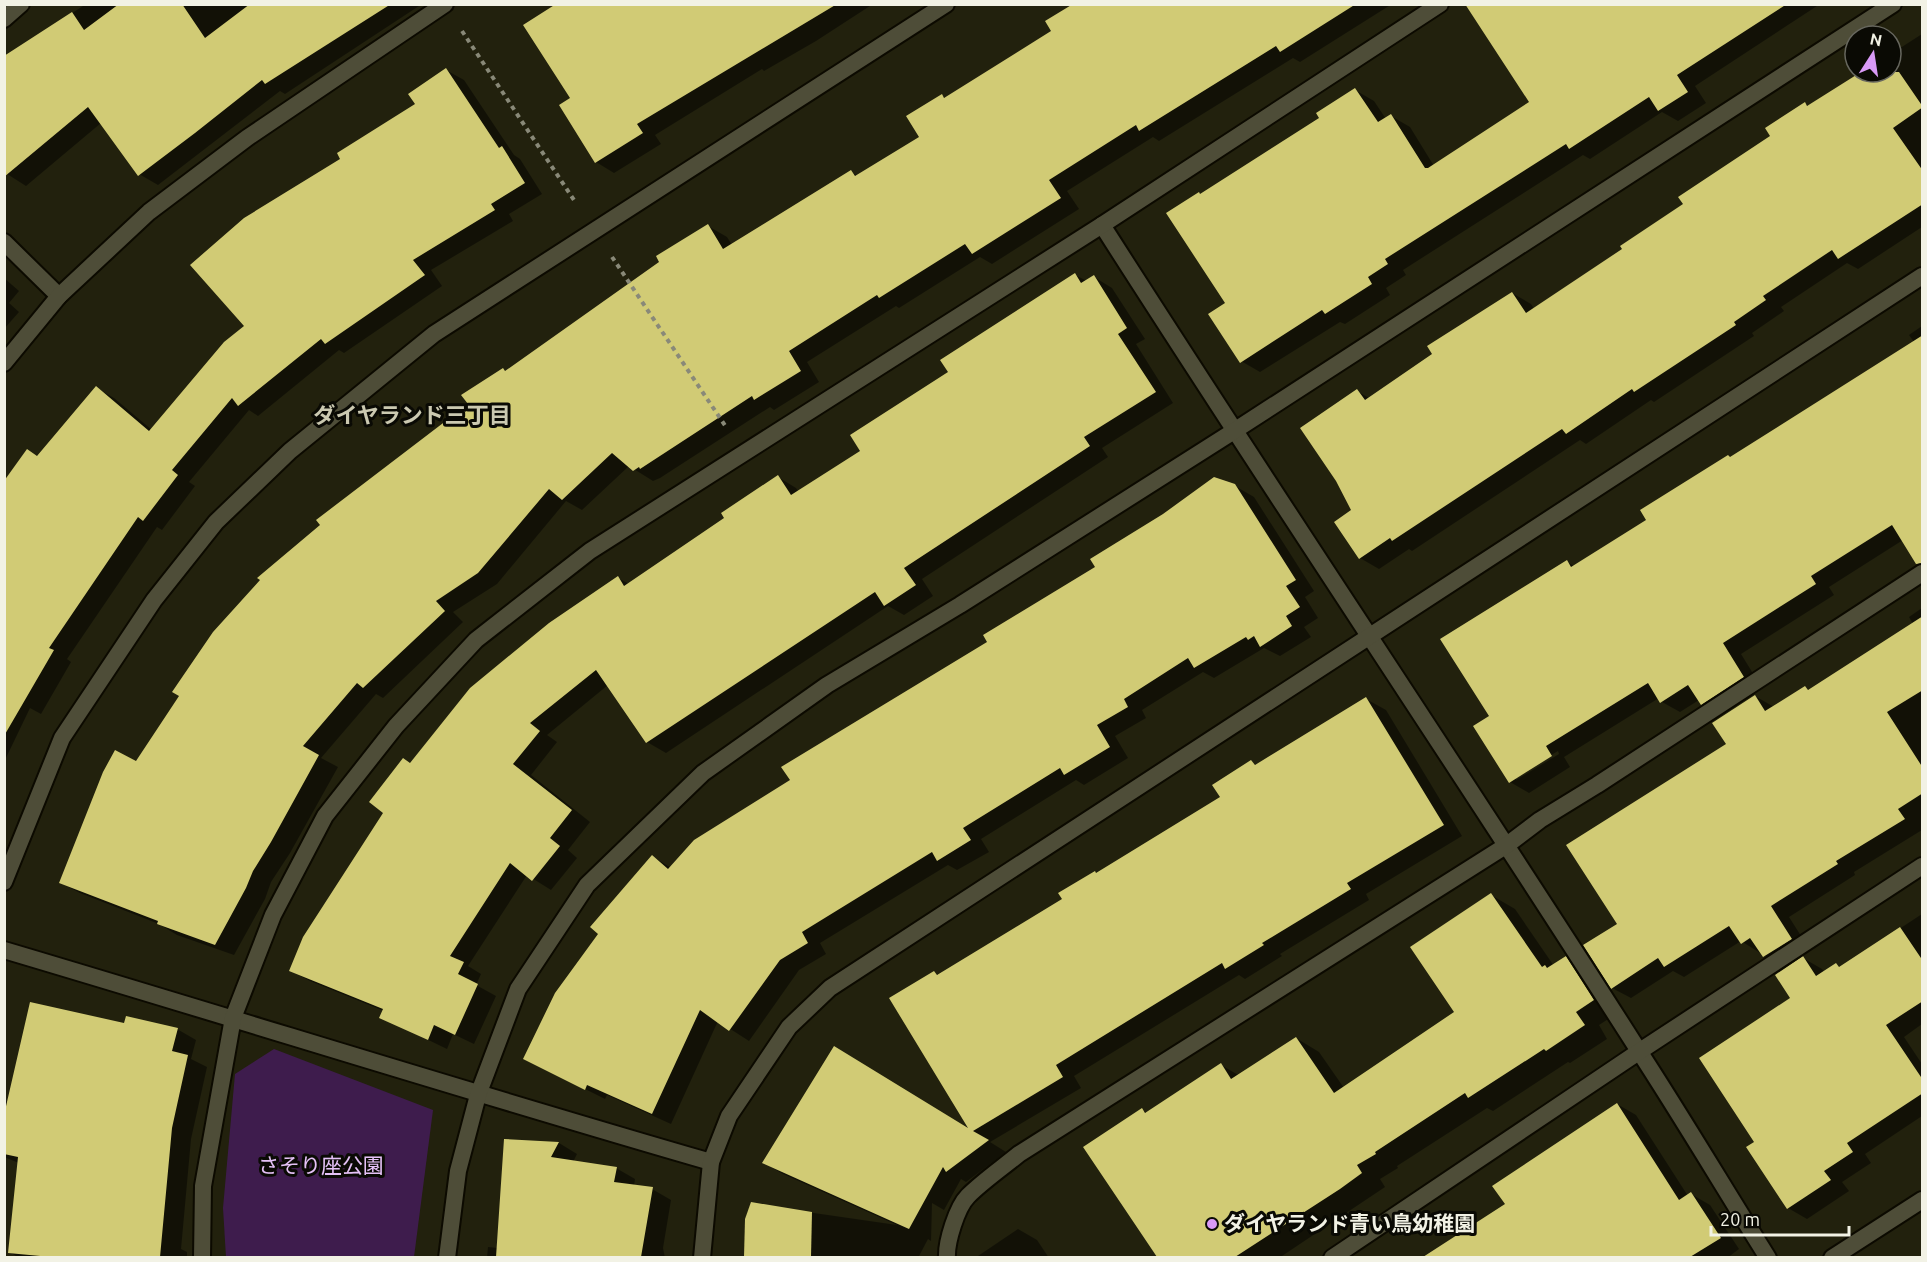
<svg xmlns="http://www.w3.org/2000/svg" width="1927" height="1262" viewBox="0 0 1927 1262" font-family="Ubuntu,'Noto Sans JP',sans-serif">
	<rect width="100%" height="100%" fill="#22210d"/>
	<path fill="#3e1c4d" d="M274,1049L433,1110L414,1257H226L223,1208L235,1074Z"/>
	<g fill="#0007" fill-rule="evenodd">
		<path d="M86,4H422L285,94L280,91L158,185L139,174L101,123L26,186L4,172V58Z"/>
		<path d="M559,4H873L816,41L764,71L762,69L655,135L661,144L614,173L596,162L572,99Z"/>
		<path d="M1111,4H1392L1300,62L1293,58L1159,141L1153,137L1067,191L1079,209L992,264L980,257L899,308L896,306L807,362L819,382L774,410L770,407L660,478L653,481L629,466L582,510L566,501L497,584L453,612L463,622L383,698L376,694L321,758L338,767L290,853L271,882L265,899L234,955L177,935L159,924L80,893L61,883L136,763L503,370L507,372L661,262L708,226L727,237L732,245L851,172L858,176L921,137L942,96L946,98Z"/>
		<path d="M1492,4H1820L1695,86L1706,103L1678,121L1662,112L1590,159L1583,155L1403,270L1406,275L1386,288L1390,295L1345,324L1340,322L1260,372L1241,361L1201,195L1321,118L1355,90L1374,101L1386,119L1391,116L1410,127L1434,166L1531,103Z"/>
		<path d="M1922,34V227L1858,269L1847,263L1781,307L1784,311L1752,333L1754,336L1654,402L1651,400L1586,444L1580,440L1412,551L1409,549L1379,569L1360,558L1353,510L1357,391L1369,398L1434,355L1512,293L1531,304L1534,309L1624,249L1685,205L1772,136L1805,104L1809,106L1863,72H1891V54Z"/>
		<path d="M446,70L464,80L514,155L520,159L542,194L509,214L513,221L431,270L442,286L344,353L339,350L258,416L249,410L189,482L195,486L162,530L157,527L67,659L71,662L41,714L30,708L4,762V484L38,458L96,388L114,398L152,430L246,326L342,159L417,104Z"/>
		<path d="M1075,275L1087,281L1094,277L1112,288L1145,339L1136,344L1173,403L1102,448L1108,457L922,579L933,596L904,615L888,606L666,753L647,742L608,685L547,735L557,742L531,775L590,822L568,850L577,858L551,890L527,875L468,966L481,974L476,985L496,996L474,1044L453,1034L447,1049L381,1017L384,1011L310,981L291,971L385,813L411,764L618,578L629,584L727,519L778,477L796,488L799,492L862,451L950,373Z"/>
		<path d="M4,278L19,291L9,303L19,312L4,329Z"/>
		<path d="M1922,326V566L1917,563L1903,540L1829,587L1834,595L1741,654L1762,688L1721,715L1702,704L1699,700L1680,712L1662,702L1659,698L1564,757L1570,767L1529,793L1510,782L1491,716L1567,562L1574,566L1648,520L1731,458L1914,342L1909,335ZM1558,751L1559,754L1516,780V776Z"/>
		<path d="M1235,486L1254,497L1314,591L1305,597L1318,618L1304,627L1311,637L1280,656L1264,648L1214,678L1203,672L1142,710L1146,718L1115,736L1128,758L1084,785L1076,780L981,839L989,852L957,870L948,865L820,943L826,954L799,970L749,1041L718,1021L671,1124L607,1095L605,1099L525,1059L652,856L671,868L989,642Z"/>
		<path d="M1922,608V830L1854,872L1855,875L1789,917L1810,950L1783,967L1741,941L1684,977L1673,971L1631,998L1612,988L1619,925L1728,745L1755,696L1774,707L1805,688L1811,691L1913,624L1909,617Z"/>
		<path d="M1366,699L1386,710L1462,836L1366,894L1369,900L1280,954L1282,956L1245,979L1239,975L1074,1076L1081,1088L990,1142L1006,1152L966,1182L961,1179L944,1210L932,1203L931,1241L928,1239L918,1258H746L747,1219L752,1204L897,1225L783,1174L764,1163L972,1131L934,973L939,975L1064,900L1095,872L1097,874L1222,798L1251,762L1257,765Z"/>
		<path d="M1491,895L1515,909L1554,966L1566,958L1589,972L1616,1014L1599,1025L1607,1039L1570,1063L1568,1062L1493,1111L1487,1108L1397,1166L1398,1168L1380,1179L1385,1187L1279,1258H1159L1085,1147L1142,1110L1147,1113L1221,1065L1240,1076L1296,1038L1319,1052L1344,1088L1456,1013Z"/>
		<path d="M1922,914V1024L1904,1037L1922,1064V1116L1865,1154L1871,1163L1842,1182L1849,1191L1807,1219L1788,1208L1756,1142L1803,958L1822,969L1825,973L1836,965L1840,968Z"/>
		<path d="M125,1025L177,1029L196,1040L191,1059L207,1067L191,1139L181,1249L187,1252V1258H19L10,1252L19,1163L4,1157V1101L9,1102Z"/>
		<path d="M1617,1104L1636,1115L1688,1196L1691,1194L1710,1205L1739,1249L1727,1258H1427L1507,1205Z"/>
		<path d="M505,1140L559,1143L577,1154L573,1162L616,1168L635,1179L634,1186L652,1189L671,1200L663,1248L665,1258H487L488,1247L498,1248Z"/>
		<path d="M1018,1229L1037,1240L1049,1258H975Z"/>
	</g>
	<g fill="#d1cb75">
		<path d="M119,4H182L205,38L250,4H391L265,84L262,80L195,133L138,176L88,107L4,177V56L72,12L84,30Z"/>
		<path d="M556,4H837L637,124L643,133L595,163L559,105L570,98L523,25Z"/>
		<path d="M1073,4H1356L1280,52L1276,46L1139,131L1136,125L1049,180L1061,198L972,254L965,244L879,298L877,295L789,351L801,371L754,400L752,396L640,469L639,467L633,471L612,453L562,500L549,489L478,573L436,601L445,611L363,688L357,683L303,746L319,755L271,842L253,871L246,888L215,945L157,924L158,921L59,883L103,772L115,750L136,761L179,696L172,692L213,632L260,580L257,578L320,525L316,520L468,404L461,395L503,368L505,371L659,262L656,256L708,224L723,249L851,170L855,176L919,137L906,116L942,94L944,98L1051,31L1045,21Z"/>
		<path d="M1465,4H1787L1677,75L1688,92L1658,111L1649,97L1569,149L1566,144L1385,259L1388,264L1368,277L1372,284L1325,314L1322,310L1240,363L1208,314L1225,303L1166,213L1199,192L1200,194L1319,118L1316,113L1355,88L1378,122L1391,114L1425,168H1428L1529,102Z"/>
		<path d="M446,68L499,148L502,146L525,183L491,204L495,210L413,260L425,275L325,344L321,339L238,406L232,398L172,470L178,475L143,521L138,517L49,648L54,650L4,736V481L27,449L37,456L96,386L149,431L224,342L244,326L190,265L244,218L340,159L337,153L415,104L408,94Z"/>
		<path d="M1861,72H1899L1923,107L1893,128L1923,171V204L1838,259L1832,250L1763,296L1766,300L1734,322L1736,325L1634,392L1632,389L1566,434L1562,429L1392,541L1390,538L1359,559L1334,522L1351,510L1336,481L1300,428L1357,389L1365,400L1432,354L1427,346L1512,292L1526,313L1622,249L1620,246L1683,204L1678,197L1770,136L1765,128L1805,102L1807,106Z"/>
		<path d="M1075,273L1081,283L1094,275L1127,328L1118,334L1156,392L1084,437L1090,446L904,568L916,585L884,606L875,592L646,743L596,670L530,723L540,731L513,764L572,810L550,838L560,846L532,881L510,863L450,956L464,962L458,974L478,984L455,1035L434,1025L428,1040L379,1018L383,1009L289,971L303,937L383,813L369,802L403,758L410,763L470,688L549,623L618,576L624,586L724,518L721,513L778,475L791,495L860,451L850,435L948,372L940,360Z"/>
		<path d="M1923,335V563L1916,564L1892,525L1811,576L1816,584L1723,643L1744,677L1701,705L1688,685L1660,703L1648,683L1546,746L1552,756L1509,783L1473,726L1489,716L1440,639L1567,560L1571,567L1646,520L1640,510L1728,455L1730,457Z"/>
		<path d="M1214,477L1235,484L1296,580L1286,586L1300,607L1286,616L1292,626L1260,647L1254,636L1248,640L1246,637L1194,668L1188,658L1124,699L1128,707L1097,725L1110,747L1064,775L1060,768L963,828L971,840L937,861L932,852L802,932L808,943L780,960L729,1031L700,1010L652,1114L587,1085L585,1090L523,1059L555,993L598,934L590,927L652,855L668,869L694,840L790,780L781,767L987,642L983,635L1095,567L1090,559L1163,514Z"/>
		<path d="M1923,616V690L1887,712L1923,768V793L1898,809L1905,819L1836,861L1838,864L1771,906L1792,939L1763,957L1750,938L1741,944L1729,926L1664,967L1658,958L1611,989L1583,945L1617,924L1566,845L1726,744L1712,723L1755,695L1765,711L1805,686L1808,690Z"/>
		<path d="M1366,697L1444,825L1347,883L1351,889L1262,943L1264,945L1225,969L1222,963L1056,1065L1063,1077L973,1131L989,1140L946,1172L943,1167L909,1229L762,1163L834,1046L968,1128L889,998L934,971L937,975L1062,899L1058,893L1095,871L1096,873L1220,797L1212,785L1251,760L1255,765Z"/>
		<path d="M1491,893L1542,967L1545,965L1547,968L1566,956L1594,1000L1576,1012L1585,1025L1546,1051L1544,1049L1468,1098L1465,1093L1375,1152L1376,1154L1357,1165L1362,1173L1340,1189L1235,1257H1157L1083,1147L1142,1108L1145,1113L1221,1063L1231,1079L1296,1037L1334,1093L1454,1012L1410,947Z"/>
		<path d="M1900,927L1923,961V1001L1886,1025L1923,1080V1093L1847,1143L1853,1152L1824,1171L1831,1180L1787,1209L1746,1147L1754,1142L1699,1058L1790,998L1775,975L1803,956L1816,976L1836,963L1839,967Z"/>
		<path d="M30,1002L124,1023L126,1016L178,1028L172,1051L188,1055L172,1128L160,1257H51L8,1253L18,1157L4,1154V1115Z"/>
		<path d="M1617,1103L1679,1200L1691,1192L1721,1238L1690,1257H1423L1505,1204L1492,1186Z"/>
		<path d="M504,1139L559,1142L551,1157L617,1167L614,1182L653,1187L641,1257H496Z"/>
		<path d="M751,1202L812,1212L811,1257H744L745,1219Z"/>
	</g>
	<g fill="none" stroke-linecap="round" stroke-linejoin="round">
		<g stroke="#0c0a00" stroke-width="20">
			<g id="minor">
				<path d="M4,19L21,4"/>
				<path d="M1102,225C1278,501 1461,772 1637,1048C1682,1117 1724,1188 1768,1258"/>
				<path d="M4,242L59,296"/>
				<path d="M4,363L59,296L149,212L247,138L445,4"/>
				<path d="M4,950C240,1020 475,1094 711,1162"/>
				<path d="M202,1258L203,1186L233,1018L273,915L325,816L396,726L476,640L590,551L1102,225L1440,4"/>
				<path d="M447,1258L458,1171L478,1095L518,989L587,885L703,773L827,685L960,605L1234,431L1893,4"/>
				<path d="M702,1258L711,1162L729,1116L789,1027L830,988L1922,276"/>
				<path d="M947,1258C946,1242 957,1207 968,1196C983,1181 1002,1168 1019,1154L1507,845L1540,820L1597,785L1922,573"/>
				<path d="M1332,1258L1640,1051L1922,866"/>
			</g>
		</g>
		<g stroke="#0c0a00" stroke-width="20">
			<g id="tertiary">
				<path d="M4,882L62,738L154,600L216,522L290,451L434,334L946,4"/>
				<path d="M1832,1258L1922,1200"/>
			</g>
		</g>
		<g stroke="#898978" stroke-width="4" stroke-dasharray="4.5 4.5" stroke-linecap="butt">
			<path d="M462,31L576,203"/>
			<path d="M612,257L726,427"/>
		</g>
		<use href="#minor" stroke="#4e4d38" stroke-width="16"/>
		<use href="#tertiary" stroke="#4e4d38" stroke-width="16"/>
	</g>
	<circle fill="#d99af7" stroke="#0a0a04" stroke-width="2" cx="1212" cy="1224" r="6"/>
	<g text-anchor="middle" stroke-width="6" stroke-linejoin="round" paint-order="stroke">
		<g font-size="21" fill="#e5c1f7" stroke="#0a0a04">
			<text x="321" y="1173">さそり座公園</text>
		</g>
		<g font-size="21" font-weight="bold" fill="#f2f2e5" stroke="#0a0a04" text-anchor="start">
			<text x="1224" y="1231">ダイヤランド青い鳥幼稚園</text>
		</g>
		<g font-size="22" font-weight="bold" fill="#cbc9b1" stroke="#0a0a04">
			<text x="412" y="423">ダイヤランド三丁目</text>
		</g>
	</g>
	<rect width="1927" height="1262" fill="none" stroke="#f2f2e5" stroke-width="12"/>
	<g transform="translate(1873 54) rotate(12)"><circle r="28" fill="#0a0a04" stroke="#67675e" stroke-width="1.5"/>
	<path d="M0-4.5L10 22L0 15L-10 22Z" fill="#d99af7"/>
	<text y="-9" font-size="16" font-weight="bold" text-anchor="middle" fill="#f2f2e5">N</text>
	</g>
	<path d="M1711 1226v9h138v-9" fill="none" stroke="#f2f2e5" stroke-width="3"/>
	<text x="1720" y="1226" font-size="18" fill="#f2f2e5" stroke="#0a0a04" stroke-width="4.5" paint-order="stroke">20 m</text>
</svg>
